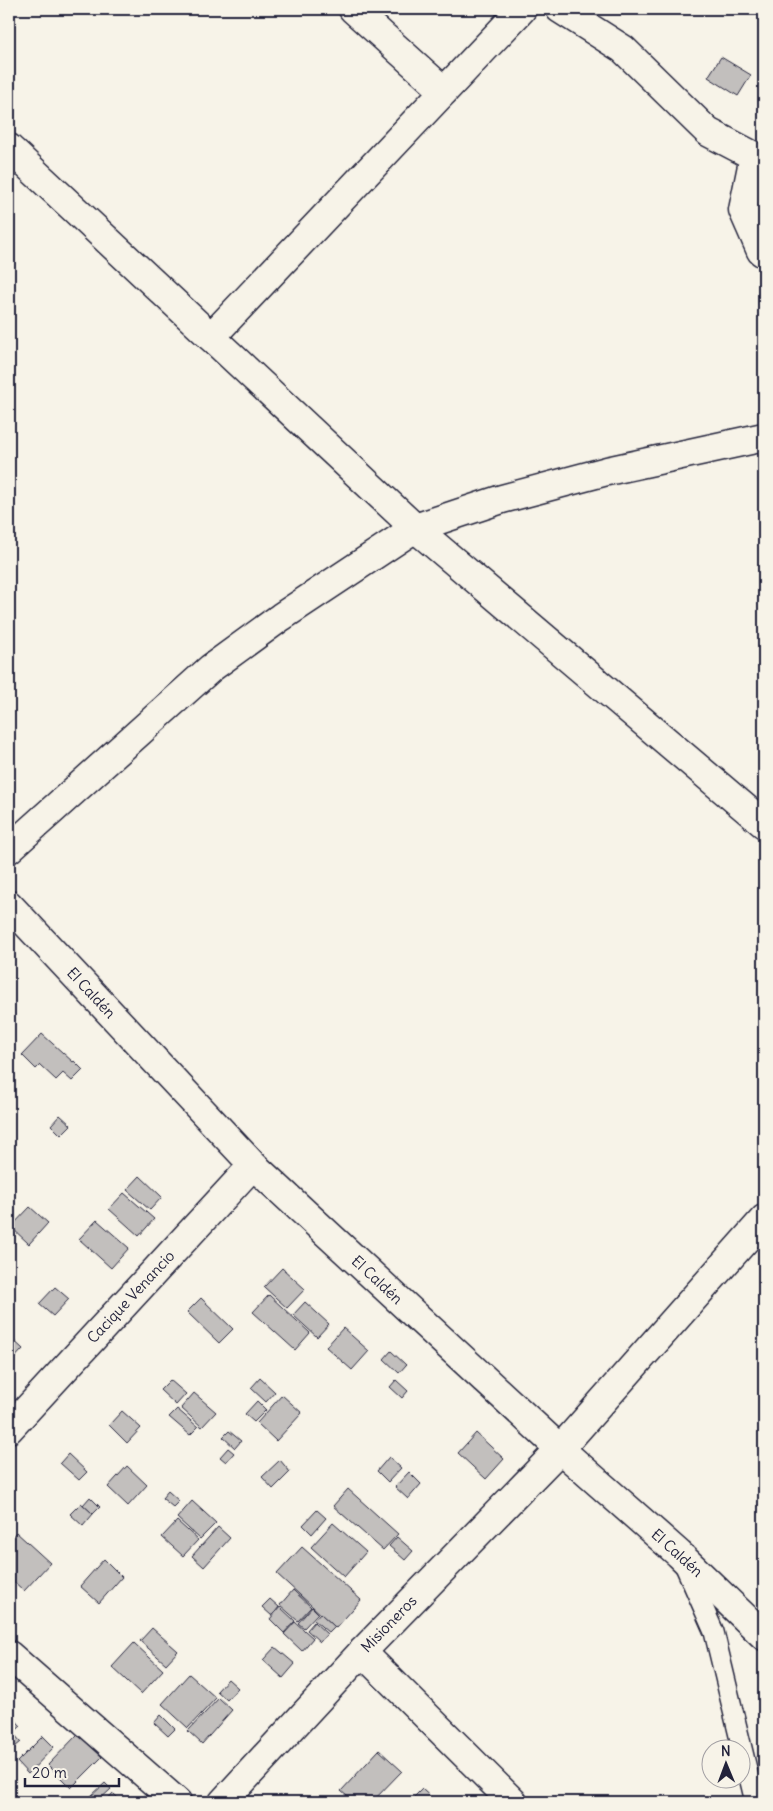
<svg xmlns="http://www.w3.org/2000/svg" width="773" height="1811" viewBox="0 0 773 1811" font-family="Delius,sans-serif">
	<rect width="100%" height="100%" fill="#f7f3e8"/>
	<filter id="ink" filterUnits="userSpaceOnUse"><feTurbulence type="fractalNoise" baseFrequency=".02" numOctaves="2"/><feDisplacementMap in="SourceGraphic" scale="10" xChannelSelector="R" yChannelSelector="G"/><feConvolveMatrix kernelMatrix="1 2 1 2 8 2 1 2 1" color-interpolation-filters="sRGB"/></filter>
	<g filter="url(#ink)">
		<g fill="#c2bfbd" stroke="#22223b">
			<path d="M721,57L751,75L738,96L708,77Z"/>
			<path d="M42,1034L73,1062L74,1061L83,1070L72,1081L63,1073L56,1080L40,1065L36,1069L22,1055Z"/>
			<path d="M60,1115L71,1125L61,1135L51,1125Z"/>
			<path d="M140,1176L162,1197L150,1210L127,1190Z"/>
			<path d="M124,1193L154,1219L139,1236L109,1209Z"/>
			<path d="M30,1207L48,1223L29,1244L11,1227Z"/>
			<path d="M97,1220L129,1248L111,1268L79,1239Z"/>
			<path d="M282,1268L305,1289L287,1308L264,1287Z"/>
			<path d="M55,1287L69,1299L53,1316L39,1304Z"/>
			<path d="M269,1295L310,1333L295,1350L253,1312Z"/>
			<path d="M201,1298L233,1329L219,1343L187,1312Z"/>
			<path d="M305,1302L329,1324L317,1337L293,1315Z"/>
			<path d="M343,1328L369,1351L352,1370L326,1347Z"/>
			<path d="M9,1336L23,1349L9,1364Z"/>
			<path d="M391,1351L406,1365L399,1373L384,1359Z"/>
			<path d="M260,1378L275,1392L266,1402L251,1388Z"/>
			<path d="M170,1380L186,1394L176,1405L160,1390Z"/>
			<path d="M396,1380L408,1391L402,1398L390,1387Z"/>
			<path d="M194,1393L216,1412L202,1427L181,1408Z"/>
			<path d="M282,1395L302,1413L276,1441L257,1423Z"/>
			<path d="M257,1401L266,1410L254,1422L245,1414Z"/>
			<path d="M177,1409L198,1427L190,1435L169,1417Z"/>
			<path d="M122,1411L141,1428L127,1443L109,1425Z"/>
			<path d="M229,1431L241,1441L235,1448L223,1437Z"/>
			<path d="M476,1433L504,1459L486,1479L458,1453Z"/>
			<path d="M228,1448L234,1453L226,1462L220,1457Z"/>
			<path d="M68,1454L87,1472L79,1480L60,1463Z"/>
			<path d="M389,1457L401,1468L388,1482L377,1471Z"/>
			<path d="M280,1460L290,1472L273,1489L262,1477Z"/>
			<path d="M127,1466L147,1485L128,1506L108,1487Z"/>
			<path d="M409,1472L421,1484L408,1499L395,1487Z"/>
			<path d="M348,1489L398,1534L383,1550L333,1506Z"/>
			<path d="M168,1491L179,1501L173,1507L162,1498Z"/>
			<path d="M90,1497L100,1507L93,1514L83,1505Z"/>
			<path d="M192,1501L216,1523L200,1539L177,1518Z"/>
			<path d="M81,1503L93,1514L83,1526L70,1514Z"/>
			<path d="M317,1510L326,1518L312,1534L303,1525Z"/>
			<path d="M177,1521L198,1540L183,1556L162,1537Z"/>
			<path d="M333,1523L366,1552L344,1577L311,1547Z"/>
			<path d="M218,1527L230,1538L204,1567L192,1556Z"/>
			<path d="M16,1532L50,1563L24,1591L9,1577V1541Z"/>
			<path d="M397,1537L413,1551L405,1560L389,1546Z"/>
			<path d="M302,1547L361,1600L336,1628L277,1574Z"/>
			<path d="M104,1559L122,1577L99,1603L80,1586Z"/>
			<path d="M293,1590L311,1607L298,1621L280,1605Z"/>
			<path d="M270,1599L279,1607L272,1616L262,1607Z"/>
			<path d="M280,1607L295,1621L284,1633L270,1619Z"/>
			<path d="M312,1607L318,1613L304,1628L298,1623Z"/>
			<path d="M320,1613L335,1627L329,1633L314,1620Z"/>
			<path d="M295,1622L313,1638L302,1651L284,1634Z"/>
			<path d="M314,1622L327,1634L320,1642L307,1630Z"/>
			<path d="M152,1628L178,1651L166,1664L140,1641Z"/>
			<path d="M134,1643L163,1670L141,1694L112,1667Z"/>
			<path d="M275,1647L295,1664L283,1678L263,1660Z"/>
			<path d="M189,1674L216,1698L188,1728L162,1704Z"/>
			<path d="M228,1679L238,1688L227,1700L217,1691Z"/>
			<path d="M219,1698L232,1710L202,1744L188,1731Z"/>
			<path d="M9,1713L21,1726L13,1733L21,1742L9,1752Z"/>
			<path d="M161,1715L175,1729L168,1736L154,1723Z"/>
			<path d="M78,1734L102,1757L71,1788L48,1765Z"/>
			<path d="M43,1736L54,1747L28,1774L17,1762Z"/>
			<path d="M379,1750L402,1771L372,1802H354L341,1791Z"/>
			<path d="M105,1783L111,1789L97,1802L91,1796Z"/>
			<path d="M422,1789L436,1802H409Z"/>
			<path d="M113,1793L122,1802H105Z"/>
		</g>
		<g fill="none" stroke-linecap="round" stroke-linejoin="round">
			<g stroke="#22223b" stroke-width="22">
				<path id="lane" d="M684,1564L714,1632L755,1802"/>
			</g>
			<g stroke="#22223b" stroke-width="31">
				<g id="street">
					<path d="M353,9L444,91"/>
					<path d="M560,9L623,49L708,132L754,156L743,210L761,251L764,253"/>
					<path d="M9,148L415,528L764,824"/>
					<path d="M211,337L522,9"/>
					<path d="M9,849L211,668L281,617L415,528L502,499L607,471L764,437"/>
					<path d="M9,905L253,1165L560,1449L679,1554L764,1636"/>
					<path d="M9,1429L253,1165"/>
					<path d="M362,1652L513,1802"/>
					<path d="M9,1655L177,1802"/>
					<path d="M223,1802L362,1652L560,1449L764,1219"/>
				</g>
			</g>
			<use href="#lane" stroke="#f7f3e8" stroke-width="19"/>
			<use href="#street" stroke="#f7f3e8" stroke-width="28"/>
		</g>
	</g>
	<g text-anchor="middle" stroke-width="4.5" stroke-linejoin="round" paint-order="stroke">
		<g font-size="15" fill="#22223b" stroke="#f7f3e8">
			<text transform="translate(91 993) rotate(47)" y="5">El Caldén</text>
			<text transform="translate(377 1280) rotate(43)" y="5">El Caldén</text>
			<text transform="translate(131 1297) rotate(-47)" y="5">Cacique Venancio</text>
			<text transform="translate(677 1553) rotate(42)" y="5">El Caldén</text>
			<text transform="translate(389 1624) rotate(-46)" y="5">Misioneros</text>
		</g>
	</g>
	<rect width="773" height="1811" fill="none" stroke="#f7f3e8" stroke-width="30"/>
	<rect x="15" y="15" width="743" height="1781" fill="none" stroke="#22223b" stroke-width="2" filter="url(#ink)"/>
	<g transform="translate(726 1764) rotate(359)"><circle r="24" fill="#f7f3e8" stroke="#a29fa3"/>
	<path d="M0-4L9 19L0 12L-9 19Z" fill="#22223b"/>
	<text y="-8" font-size="14" font-weight="bold" text-anchor="middle" fill="#22223b">N</text>
	</g>
	<path d="M25 1778v8h94v-8" fill="none" stroke="#22223b" stroke-width="2.5"/>
	<text x="32" y="1778" font-size="15" fill="#22223b" stroke="#f7f3e8" stroke-width="4" paint-order="stroke">20 m</text>
</svg>
